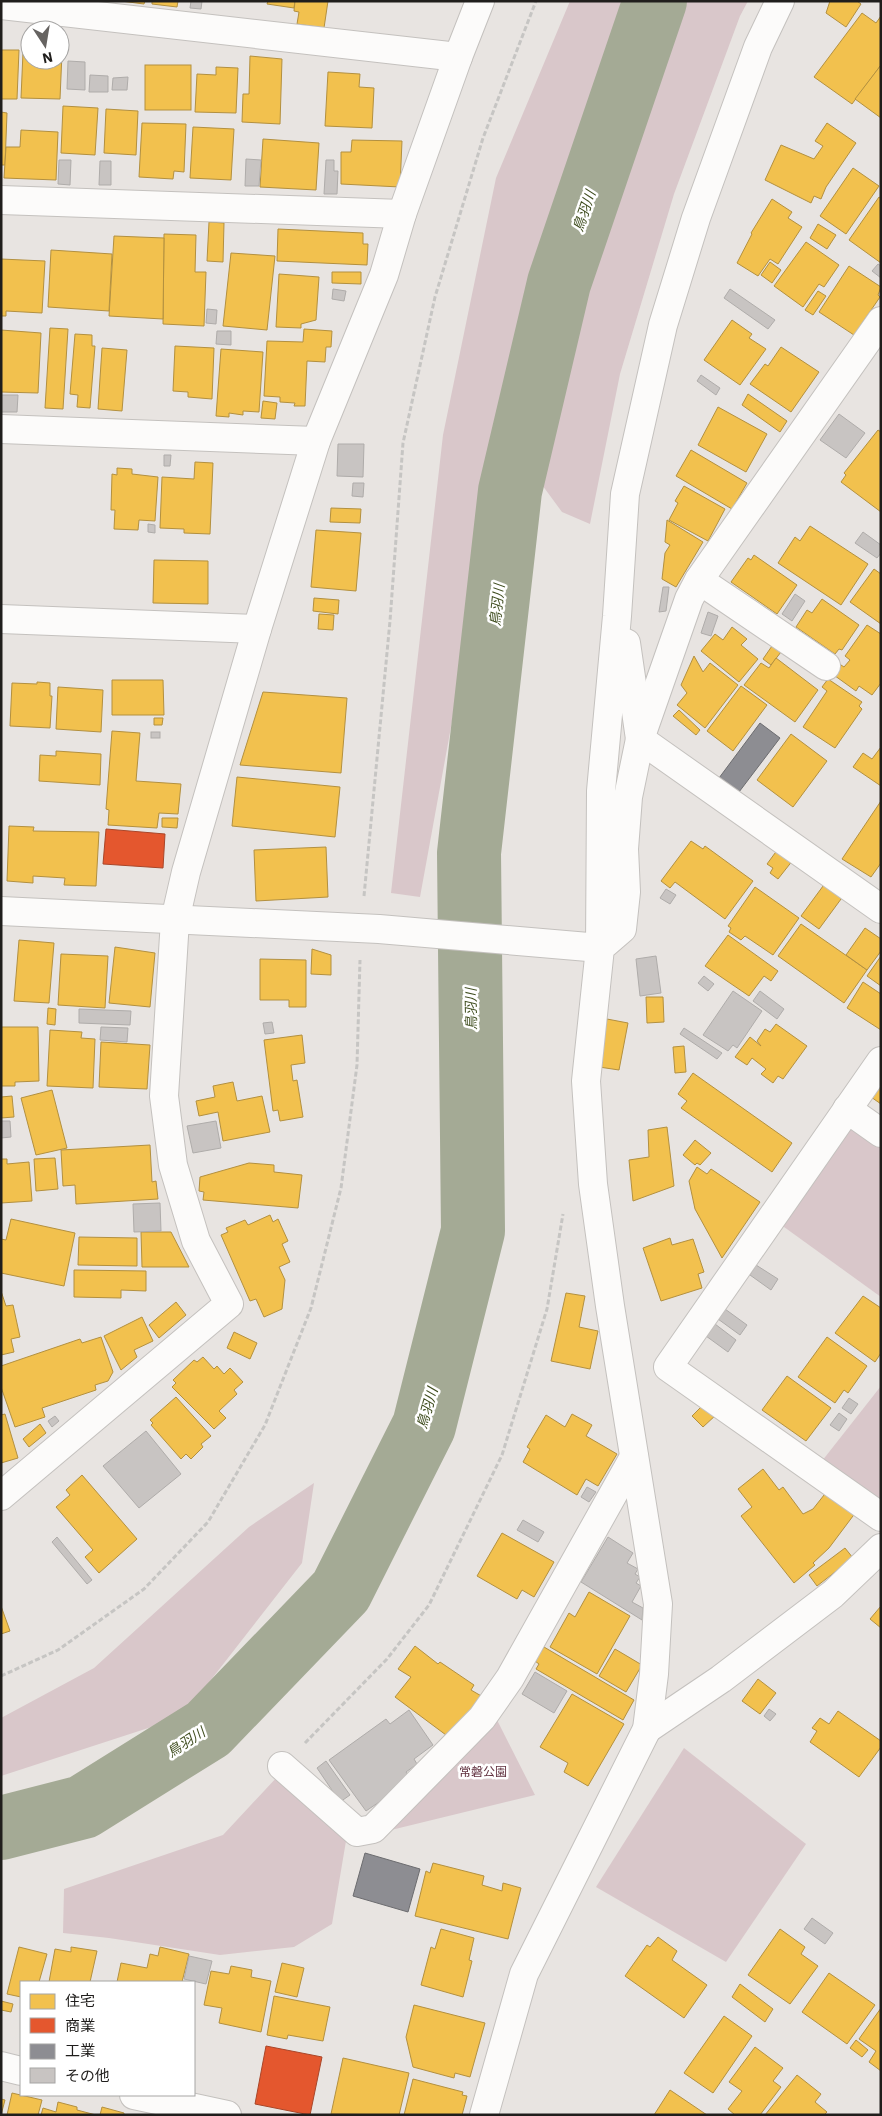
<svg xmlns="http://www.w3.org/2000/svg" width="882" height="2116" viewBox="0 0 882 2116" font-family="'IBM Plex Sans','Noto Sans JP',sans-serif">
	<rect width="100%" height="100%" fill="#e8e4e1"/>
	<g fill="#d9c7ca">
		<path d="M570,1H626L617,19L527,310L420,897L391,893L443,435L496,178Z"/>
		<path d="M679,1H748L740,16L674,194L620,374L590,524L562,512L537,478L534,444L615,155Z"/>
		<path d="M844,1113L881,1141V1297L773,1219Z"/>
		<path d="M881,1386V1507L822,1461Z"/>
		<path d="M314,1483L302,1563L182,1717L1,1776V1718L94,1668L249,1527Z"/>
		<path d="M496,1718L535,1795L346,1841L332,1924L294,1947L220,1955L109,1938L63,1933L64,1889L223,1835L278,1776L346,1841Z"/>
		<path d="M684,1748L806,1844L726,1962L596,1887Z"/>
	</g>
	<g fill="#f2c14e" stroke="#b3903f">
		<path d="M121,1H145L144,4Z"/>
		<path d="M152,1H178L177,7L152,4Z"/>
		<path d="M268,1H295L294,8L267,4Z"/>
		<path d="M295,1H328L324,28L297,24L299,12L294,11Z"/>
		<path d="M830,1H857L861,4L846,27L826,13Z"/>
		<path d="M862,13L876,23L881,16V65L852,104L814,77Z"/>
		<path d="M1,50H19L17,99H1Z"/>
		<path d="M23,52H30V60H60V53H62L60,99L21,98Z"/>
		<path d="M250,56L282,59L280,124L242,122L243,94H249Z"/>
		<rect x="145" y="65" width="46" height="45"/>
		<path d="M881,65V118L855,99Z"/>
		<path d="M216,67L238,68L236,113L195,112L197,74L216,75Z"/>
		<path d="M328,72L360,74L359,87L374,88L372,128L325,126Z"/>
		<path d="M63,106L98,108L95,155L61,153Z"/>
		<path d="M106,109L138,111L136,155L104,153Z"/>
		<path d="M1,112L7,113L5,165H1Z"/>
		<path d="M142,123L186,124L184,172L174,171L173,179L139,177Z"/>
		<path d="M827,123L856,143L826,187L821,199L814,196L811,203L765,180L781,145L814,159L823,146L815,141Z"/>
		<path d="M193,127L234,129L231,180L190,178Z"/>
		<path d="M21,130L58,132L56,180L4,178L6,147H20Z"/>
		<path d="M263,139L319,143L316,190L260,187Z"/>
		<path d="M352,140L402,141L400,187L341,184V152H351Z"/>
		<path d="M853,168L879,186L846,234L820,216Z"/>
		<path d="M879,197L881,198V263L849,240Z"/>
		<path d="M772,199L792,212L788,218L802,227L778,264L770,259L758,276L737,263L752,234L751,233Z"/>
		<path d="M209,222L224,223L223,262L207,261Z"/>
		<path d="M818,224L836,235L827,249L810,238Z"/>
		<path d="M278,229L363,233V244H368L367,265L277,261Z"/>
		<path d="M164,234L196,235L195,272H206L204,326L163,324Z"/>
		<path d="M114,236L164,238L163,319L109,316Z"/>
		<path d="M806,242L839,265L824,287L819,284L803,307L774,286Z"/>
		<path d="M51,250L112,254L109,311L48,307Z"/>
		<path d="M231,253L275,256L267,330L223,326Z"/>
		<path d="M1,259L45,261L42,313L6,311V316H1Z"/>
		<path d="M770,262L781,270L772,283L761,275Z"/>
		<path d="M849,266L881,287L878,295L880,297L854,335L819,312Z"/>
		<path d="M332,272H361V284L332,283Z"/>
		<path d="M279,274L319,277L316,320L301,324V328L276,327Z"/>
		<path d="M818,291L826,296L813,315L805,310Z"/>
		<path d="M732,320L752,334L749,338L766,349L740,385L704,360Z"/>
		<path d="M50,328L68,329L63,409L45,408Z"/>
		<path d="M304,329L332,331L331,347H326L325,362L307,361L305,406H294L295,403L280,402V397L264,396L267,341L303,342Z"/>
		<path d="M1,330L41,333L38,393L1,392Z"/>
		<path d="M75,334L92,335V346H95L90,408L77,407L78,395L70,394Z"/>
		<path d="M175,346L214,348L212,399L188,397V392L173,391Z"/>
		<path d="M781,347L819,372L791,412L750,384L765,364L768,366Z"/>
		<path d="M102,348L127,350L122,411L98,409Z"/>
		<path d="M221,349L263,352L259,412L243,411V415L229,413V417L216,416Z"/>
		<path d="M748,394L787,421L780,432L742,405Z"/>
		<path d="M263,401L277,403L275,419L261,418Z"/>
		<path d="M718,407L767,434L746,472L698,445Z"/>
		<path d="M878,430L881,432V512L841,482L846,475L844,473Z"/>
		<path d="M691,450L747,483L732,509L676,476Z"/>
		<path d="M195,462L213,463L210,534L184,533V529L160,528L162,477L194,479Z"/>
		<path d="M117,468L132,469V474L158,477L155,521L139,520L138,530L114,529L115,510H111L112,474L117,475Z"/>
		<path d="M684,486L725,509L708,541L669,520L678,503L675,501Z"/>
		<path d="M331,508L361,509L360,523L330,522Z"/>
		<path d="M667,520L703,542L676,587L662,579L665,553L670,545L665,542Z"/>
		<path d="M810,526L868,564L841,605L778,563L795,537L800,541Z"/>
		<path d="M316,530L361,533L356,591L311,587Z"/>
		<path d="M754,555L797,585L777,614L731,582L748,558L751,560Z"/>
		<path d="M154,560L208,561V604L153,603Z"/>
		<path d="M874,569L881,574V624L850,602Z"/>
		<path d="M314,598L339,600L338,614L313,611Z"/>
		<path d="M822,599L859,625L842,650L839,649L835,654L796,627L807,610L812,613Z"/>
		<path d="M319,614L334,615L333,630L318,629Z"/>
		<path d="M867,625L881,634V683L872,695L859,686L856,691L831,673L838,663L844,667L850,660L845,656Z"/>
		<path d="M732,627L747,639L741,645L758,659L739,682L701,651L715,634L723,640Z"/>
		<path d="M772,646L781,652L771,665L763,659Z"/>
		<path d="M694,656L703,672L710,663L738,685L705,728L677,705L687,693L681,685Z"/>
		<path d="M776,658L818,690L795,722L744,685L761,663L769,668Z"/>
		<path d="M828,679L862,702L859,706L862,709L835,748L803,727L827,691L822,687Z"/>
		<path d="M112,680H163L164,715H112Z"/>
		<path d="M37,682L50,683V696H52L50,728L10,726L12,683L37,684Z"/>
		<path d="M741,686L767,705L733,751L707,731Z"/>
		<path d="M58,687L103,690L101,732L56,729Z"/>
		<path d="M263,692L347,698L341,773L240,765Z"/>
		<path d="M679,710L700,730L696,735L673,716Z"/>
		<path d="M154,718H163L162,725H154Z"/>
		<path d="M112,731L140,733L136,781L181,784L178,814L159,813L157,828L108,825L109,810L106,809Z"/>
		<path d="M791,734L827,761L793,807L757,780Z"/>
		<path d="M881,747V786L853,767L863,753L872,759Z"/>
		<path d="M56,751L101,754L100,785L39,781L40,755L56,756Z"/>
		<path d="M237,777L340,787L335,837L232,826Z"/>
		<path d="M881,801V863L871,877L842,859Z"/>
		<path d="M162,818H178L177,828L162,827Z"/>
		<path d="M9,826L34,827L33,831L99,832L96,886L64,885L65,878L33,876V883L7,881Z"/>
		<path d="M691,841L703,849L705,846L753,881L725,919L675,882L670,888L661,881Z"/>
		<path d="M326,847L328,897L256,901L254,850Z"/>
		<path d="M778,849L793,860L778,879L770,873L773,868L767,864Z"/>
		<path d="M826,882L844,895L819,929L801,916Z"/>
		<path d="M755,887L799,918L773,955L745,936L741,940L729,932L731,928L728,926Z"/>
		<path d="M801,924L867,970L844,1003L778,956Z"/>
		<path d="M865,928L881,939V951L867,970L846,955Z"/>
		<path d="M728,935L778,971L771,981L764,976L749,996L705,966Z"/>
		<path d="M19,940L54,943L49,1003L14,1001Z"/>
		<path d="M115,947L155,953L150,1007L109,1003Z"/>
		<path d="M312,949L331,955V975L311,974Z"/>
		<path d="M61,954L108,956L105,1008L58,1005Z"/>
		<path d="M881,956V986L867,976Z"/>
		<path d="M260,959L306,960V1007H289V1000H260Z"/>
		<path d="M863,982L881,994V1030L847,1008Z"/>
		<path d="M646,997H663L664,1022L647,1023Z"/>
		<path d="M48,1008L56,1009L55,1025L47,1024Z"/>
		<path d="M607,1019L628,1023L619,1070L599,1067Z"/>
		<path d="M776,1024L807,1046L783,1079L778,1076L773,1083L761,1074L766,1069L752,1058L747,1065L735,1057L750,1037L761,1046L757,1041L765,1029L770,1032Z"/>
		<path d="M1,1027H38L39,1081L15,1082V1086H1Z"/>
		<path d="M50,1030L82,1032L81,1038L95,1039L93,1088L47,1086Z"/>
		<path d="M302,1035L305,1063L291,1065L293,1081L297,1080L303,1117L280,1121L278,1110L273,1111L264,1040Z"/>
		<path d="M101,1042L150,1045L147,1089L99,1087Z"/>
		<path d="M684,1046L686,1072L675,1073L673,1047Z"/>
		<path d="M693,1073L792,1143L772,1172L681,1108L687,1101L678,1094Z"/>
		<path d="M233,1082L237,1101L262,1096L270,1132L223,1141L218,1112L199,1116L196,1101L215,1097L213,1086Z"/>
		<path d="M881,1084V1104L871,1097Z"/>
		<path d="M52,1090L67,1148L36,1155L21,1098Z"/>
		<path d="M12,1096L14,1117L1,1118V1097Z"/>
		<path d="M667,1127L674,1186L633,1201L629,1160L649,1157L648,1130Z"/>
		<path d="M695,1140L711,1153L700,1165L697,1163L695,1165L683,1155Z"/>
		<path d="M150,1145L152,1182L156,1181L158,1199L76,1204L75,1185L63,1186L61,1150Z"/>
		<path d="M55,1158L58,1189L36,1191L34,1159Z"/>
		<path d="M1,1159H7V1164L29,1162L32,1201L1,1203Z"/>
		<path d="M249,1163L274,1165V1172L302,1175L298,1208L203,1200L204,1192L199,1191L200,1177Z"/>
		<path d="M697,1167L707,1174L711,1169L760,1202L722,1258L695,1209L689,1181Z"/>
		<path d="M270,1215L273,1222L278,1219L288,1241L282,1244L290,1262L279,1267L285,1280L282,1309L264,1317L256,1299L250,1301L221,1235L228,1232L226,1228L245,1220L248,1225Z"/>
		<path d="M11,1219L75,1233L64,1286L1,1273V1239L6,1240Z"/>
		<path d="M141,1232H171L189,1267H142Z"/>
		<path d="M79,1237L137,1238V1266L78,1265Z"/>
		<path d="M670,1238L672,1245L693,1239L704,1272L698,1274L702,1288L661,1301L643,1248Z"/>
		<path d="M74,1270L146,1271V1291L121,1290V1298L74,1297Z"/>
		<path d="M1,1291L6,1306L13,1305L20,1337L11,1339L14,1352L1,1355Z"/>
		<path d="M566,1293L585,1296L579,1327L598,1331L590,1369L551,1361Z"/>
		<path d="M863,1296L881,1308V1353L875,1362L835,1333Z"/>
		<path d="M176,1302L186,1315L159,1338L149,1325Z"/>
		<path d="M142,1317L153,1341L134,1350L137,1357L121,1370L104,1336Z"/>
		<path d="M234,1332L257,1343L250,1359L227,1348Z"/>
		<path d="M101,1337L113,1372L108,1381L95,1385L96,1390L42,1408L45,1417L15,1427L1,1387V1366L80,1339L82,1343Z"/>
		<path d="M827,1337L867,1366L848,1393L844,1390L835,1403L798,1377Z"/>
		<path d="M203,1357L214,1369L217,1366L224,1374L230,1368L243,1382L234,1390L237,1394L219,1411L226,1418L214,1429L172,1387L176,1383L173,1380L194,1360L197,1362Z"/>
		<path d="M787,1376L831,1408L806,1441L762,1410Z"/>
		<path d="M176,1397L211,1436L201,1444L203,1447L191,1459L186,1454L181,1459L151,1425L153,1423L150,1420Z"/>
		<path d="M706,1402L717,1414L703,1427L692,1416Z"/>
		<path d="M5,1414L18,1458L1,1463V1415Z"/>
		<path d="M572,1414L592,1425L586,1436L617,1454L598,1486L586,1479L577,1495L523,1462L530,1449L527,1447L546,1415L565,1427Z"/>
		<path d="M40,1424L46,1433L29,1447L23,1439Z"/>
		<path d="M763,1469L779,1490L783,1487L803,1514L813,1509L828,1490L856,1512L829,1548L813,1563L815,1565L794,1583L741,1516L752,1507L738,1489Z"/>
		<path d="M82,1475L137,1539L99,1573L85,1557L93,1550L56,1507L70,1495L66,1490Z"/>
		<path d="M502,1533L554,1562L534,1597L522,1590L517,1599L477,1576Z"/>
		<path d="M845,1548L853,1558L817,1586L809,1575Z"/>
		<path d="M589,1592L630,1616L597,1674L550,1647L569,1613L575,1617Z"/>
		<path d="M1,1606L10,1631L1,1634Z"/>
		<path d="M881,1606V1628L870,1619Z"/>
		<path d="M415,1646L438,1664L440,1662L474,1685L471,1690L483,1697L474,1709L446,1735L395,1697L411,1677L398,1669Z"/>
		<path d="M544,1647L634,1700L623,1720L536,1669L539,1664L535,1661Z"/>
		<path d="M615,1649L642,1665L626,1692L599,1676Z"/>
		<path d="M758,1679L776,1693L760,1714L742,1701Z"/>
		<path d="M572,1694L624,1724L588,1786L564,1772L568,1763L540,1747Z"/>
		<path d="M838,1711L881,1741V1747L859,1777L810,1742L817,1731L812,1728L820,1718L829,1724Z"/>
		<path d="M433,1863L484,1876L482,1885L502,1891L503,1883L521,1888L508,1939L415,1916L426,1871L430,1873Z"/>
		<path d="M441,1929L474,1938L469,1960L472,1961L463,1997L421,1985L431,1947L435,1949Z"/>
		<path d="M780,1929L805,1947L801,1954L818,1966L790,2004L748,1975Z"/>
		<path d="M658,1937L677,1951L672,1960L707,1985L684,2018L625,1976L647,1945L650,1947Z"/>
		<path d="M19,1947L47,1954L39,1982H21V1997L7,1994Z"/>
		<path d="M71,1947L97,1951L90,1982H49L55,1949L71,1952Z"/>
		<path d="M160,1947L189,1954L182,1982H117L121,1963L147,1968L150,1954L158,1956Z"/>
		<path d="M282,1963L304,1968L297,1997L275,1992Z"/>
		<path d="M231,1966L252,1970L251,1977L271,1981L261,2032L219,2023L222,2008L204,2005L211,1971L229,1974Z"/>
		<path d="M829,1973L875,2005L847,2044L802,2012Z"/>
		<path d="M740,1984L773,2009L765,2022L732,1997Z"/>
		<path d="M274,1996L330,2007L323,2041L288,2035L287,2039L267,2035Z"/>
		<path d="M1,2001L13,2004L11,2012L1,2010Z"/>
		<path d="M414,2005L485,2023L470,2077L455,2073L454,2078L413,2067L406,2037Z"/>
		<path d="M881,2008V2071L869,2062L876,2051L859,2039Z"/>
		<path d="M724,2016L752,2036L713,2093L684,2073Z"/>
		<path d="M856,2040L868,2050L862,2057L850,2048Z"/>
		<path d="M755,2047L783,2068L773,2081L781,2087L760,2115H735L728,2109L742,2091L729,2082Z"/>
		<path d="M343,2058L409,2073L399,2115L331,2114Z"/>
		<path d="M797,2075L821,2094L815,2102L827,2112L824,2115H765Z"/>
		<path d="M413,2079L463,2092L462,2095L467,2096L462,2115H404Z"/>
		<path d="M670,2090L707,2115H654Z"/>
		<path d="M12,2093L42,2100L38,2115H7Z"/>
		<path d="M1,2099L5,2100L1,2115Z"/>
		<path d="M58,2102L77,2107V2110L96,2115H41L43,2108L56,2112Z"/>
		<path d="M102,2107L124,2113V2115H100Z"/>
	</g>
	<g fill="#e4572e" stroke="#a94629">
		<path d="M106,829L165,834L163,868L103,864Z"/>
		<path d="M266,2046L322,2057L310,2115L255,2104Z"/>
	</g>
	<g fill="#8d8d92" stroke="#6c6c6f">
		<path d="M760,723L780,738L739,792L719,778Z"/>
		<path d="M365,1853L420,1869L408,1912L353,1896Z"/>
	</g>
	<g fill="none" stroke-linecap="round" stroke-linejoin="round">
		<path stroke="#a4aa95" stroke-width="64" d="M1,1828L83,1807L208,1729L341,1591L424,1426L473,1231L469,853L510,491L559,283L655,1"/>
	</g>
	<g fill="#c8c4c2" stroke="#afacaa">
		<path d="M191,1H202L201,9L190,8Z"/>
		<rect x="60" y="34" width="3" height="15"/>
		<path d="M68,61L85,62V90L67,89Z"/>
		<path d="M90,75L108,76V92H89Z"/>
		<path d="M128,77L127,90H112L113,78Z"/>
		<path d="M246,159L261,160L259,186H245Z"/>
		<path d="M59,160H71L70,185L58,184Z"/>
		<path d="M326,160H334V171H338L337,194H324Z"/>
		<path d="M100,161H111V185H99Z"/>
		<path d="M878,264L881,266V278L872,271Z"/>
		<path d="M333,289L346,291L344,301L332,299Z"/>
		<path d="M730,289L775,320L768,329L724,298Z"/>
		<path d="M207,309L217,310L216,324L206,323Z"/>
		<path d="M217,331H231V345L216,344Z"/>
		<path d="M701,375L720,388L716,395L697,381Z"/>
		<path d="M1,395H18L17,412H1Z"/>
		<path d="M839,414L865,433L846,458L820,440Z"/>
		<path d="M338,444H364L363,477L337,476Z"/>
		<path d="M164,455H171L170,466H164Z"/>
		<path d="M353,483H364L363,497L352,496Z"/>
		<path d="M148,524L155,525V533L148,532Z"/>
		<path d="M863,532L881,545V553L877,558L855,543Z"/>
		<path d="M663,587H669L666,611L659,612Z"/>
		<path d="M795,594L805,601L792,621L782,614Z"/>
		<path d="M708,612L718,616L711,636L701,633Z"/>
		<rect x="151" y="732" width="9" height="6"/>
		<path d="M666,889L676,895L670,904L660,898Z"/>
		<path d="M656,956L661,993L640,996L636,959Z"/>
		<path d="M704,976L714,984L708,991L698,983Z"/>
		<path d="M733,991L762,1011L737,1048L733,1045L728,1051L703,1035Z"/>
		<path d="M760,991L784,1009L777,1019L753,1001Z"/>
		<path d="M79,1009L131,1011L130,1025L79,1023Z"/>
		<path d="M272,1022L274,1033L265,1034L263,1023Z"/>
		<path d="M101,1027L128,1028L127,1042L100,1040Z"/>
		<path d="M684,1028L722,1053L717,1059L680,1034Z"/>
		<path d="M1,1121H10L11,1137L1,1138Z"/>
		<path d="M216,1121L221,1148L193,1153L187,1126Z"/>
		<path d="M160,1203L161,1231L134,1232L133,1204Z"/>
		<path d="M756,1265L778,1279L771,1290L750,1275Z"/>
		<path d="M725,1309L747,1325L740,1335L718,1319Z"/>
		<path d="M715,1324L736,1340L728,1352L706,1336Z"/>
		<path d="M849,1398L858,1404L851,1414L842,1408Z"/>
		<path d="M839,1413L847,1419L839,1431L830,1425Z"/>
		<path d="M55,1416L59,1421L52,1427L48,1421Z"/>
		<path d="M146,1431L181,1474L139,1508L103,1466Z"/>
		<path d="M587,1487L596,1492L589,1502L581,1497Z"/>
		<path d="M523,1520L544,1532L538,1542L517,1530Z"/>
		<path d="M57,1537L92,1580L87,1584L52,1542Z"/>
		<path d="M608,1537L633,1553L627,1563L638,1569L635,1574L640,1577L636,1583L641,1586L632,1602L643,1608L642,1620L581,1582Z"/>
		<path d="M535,1672L567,1691L554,1713L522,1694Z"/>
		<path d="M769,1709L776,1714L770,1721L764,1716Z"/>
		<path d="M409,1710L433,1745L414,1759L417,1764L406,1772L408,1775L388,1796L366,1811L329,1760L386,1719L390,1724Z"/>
		<path d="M326,1761L350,1795L340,1802L317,1768Z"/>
		<path d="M812,1918L833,1933L825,1944L804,1929Z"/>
		<path d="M189,1956L212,1961L206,1984L184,1979Z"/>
	</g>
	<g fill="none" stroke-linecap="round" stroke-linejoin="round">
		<g stroke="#c4c1be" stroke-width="30">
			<g id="minor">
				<path d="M1,5L458,57"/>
				<path d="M1,200L402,214"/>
				<path d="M1,429L316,441"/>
				<path d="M699,580L826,666"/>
				<path d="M1,619L257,629"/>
				<path d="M626,643L640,739L881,909"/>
				<path d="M1,911L379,929L600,948L601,791L617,616L625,494L663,325L696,218L758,47L780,1"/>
				<path d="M881,1061L668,1367L881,1517"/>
				<path d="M847,1109L881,1133"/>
				<path d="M1,1496L229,1304L196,1241L173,1165L164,1096L175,920L186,872L257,629L316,441L384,275L402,214L458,57L480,1"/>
				<path d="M647,1729L721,1679L833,1594L881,1548"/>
				<path d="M282,1766L357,1832L373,1829L482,1718L510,1678L634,1457"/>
				<path d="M1,2066L21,2071"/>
				<path d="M134,2095L227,2115"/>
				<path d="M484,2115L524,1974L647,1729L654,1674L658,1604L610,1306L593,1184L586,1081L600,948L622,929L626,892L624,849L628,797L640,739L689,599L699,580L881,321"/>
			</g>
		</g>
		<g stroke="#c6c5c3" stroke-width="3" stroke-dasharray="5 2.5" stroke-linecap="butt">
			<path d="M364,896L390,621L403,443L435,297L483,138L536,1"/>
			<path d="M1,1676L58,1650L144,1589L208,1522L265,1425L311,1308L341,1188L357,1065L360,960"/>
			<path d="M305,1743L387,1659L429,1605L502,1455L547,1309L563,1214"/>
		</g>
		<use href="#minor" stroke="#fcfbfa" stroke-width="28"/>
	</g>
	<g text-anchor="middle" stroke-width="5" stroke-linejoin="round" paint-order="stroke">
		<g font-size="12" fill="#623240" stroke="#fff">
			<text x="483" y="1776">常磐公園</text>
		</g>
		<g font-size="14" font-style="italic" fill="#3f4d1e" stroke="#fff">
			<text transform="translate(584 211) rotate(-71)" y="5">鳥羽川</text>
			<text transform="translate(497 605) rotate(-84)" y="5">鳥羽川</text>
			<text transform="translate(471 1009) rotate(-91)" y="5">鳥羽川</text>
			<text transform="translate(427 1408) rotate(-74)" y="5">鳥羽川</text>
			<text transform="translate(186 1742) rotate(-33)" y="5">鳥羽川</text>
		</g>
	</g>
	<rect width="882" height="2116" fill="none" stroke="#201e1c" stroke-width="5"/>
	<rect x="20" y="1981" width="175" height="115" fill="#ffffff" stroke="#a6a5a4"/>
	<rect x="30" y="1994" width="25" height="15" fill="#f2c14e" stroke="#a6a5a4"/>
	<text x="65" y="2006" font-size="15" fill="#201e1c">住宅</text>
	<rect x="30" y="2018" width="25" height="15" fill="#e4572e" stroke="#a6a5a4"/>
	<text x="65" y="2031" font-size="15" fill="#201e1c">商業</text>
	<rect x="30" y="2044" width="25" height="15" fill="#8d8d92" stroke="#a6a5a4"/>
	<text x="65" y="2056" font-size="15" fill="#201e1c">工業</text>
	<rect x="30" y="2068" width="25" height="15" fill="#c8c4c2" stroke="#a6a5a4"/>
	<text x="65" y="2081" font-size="15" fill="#201e1c">その他</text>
	<g transform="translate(45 45) rotate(168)"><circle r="24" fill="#ffffff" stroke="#a6a5a4"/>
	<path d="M0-4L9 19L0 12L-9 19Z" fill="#666361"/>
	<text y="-8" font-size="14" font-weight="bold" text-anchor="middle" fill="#201e1c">N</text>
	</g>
</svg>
